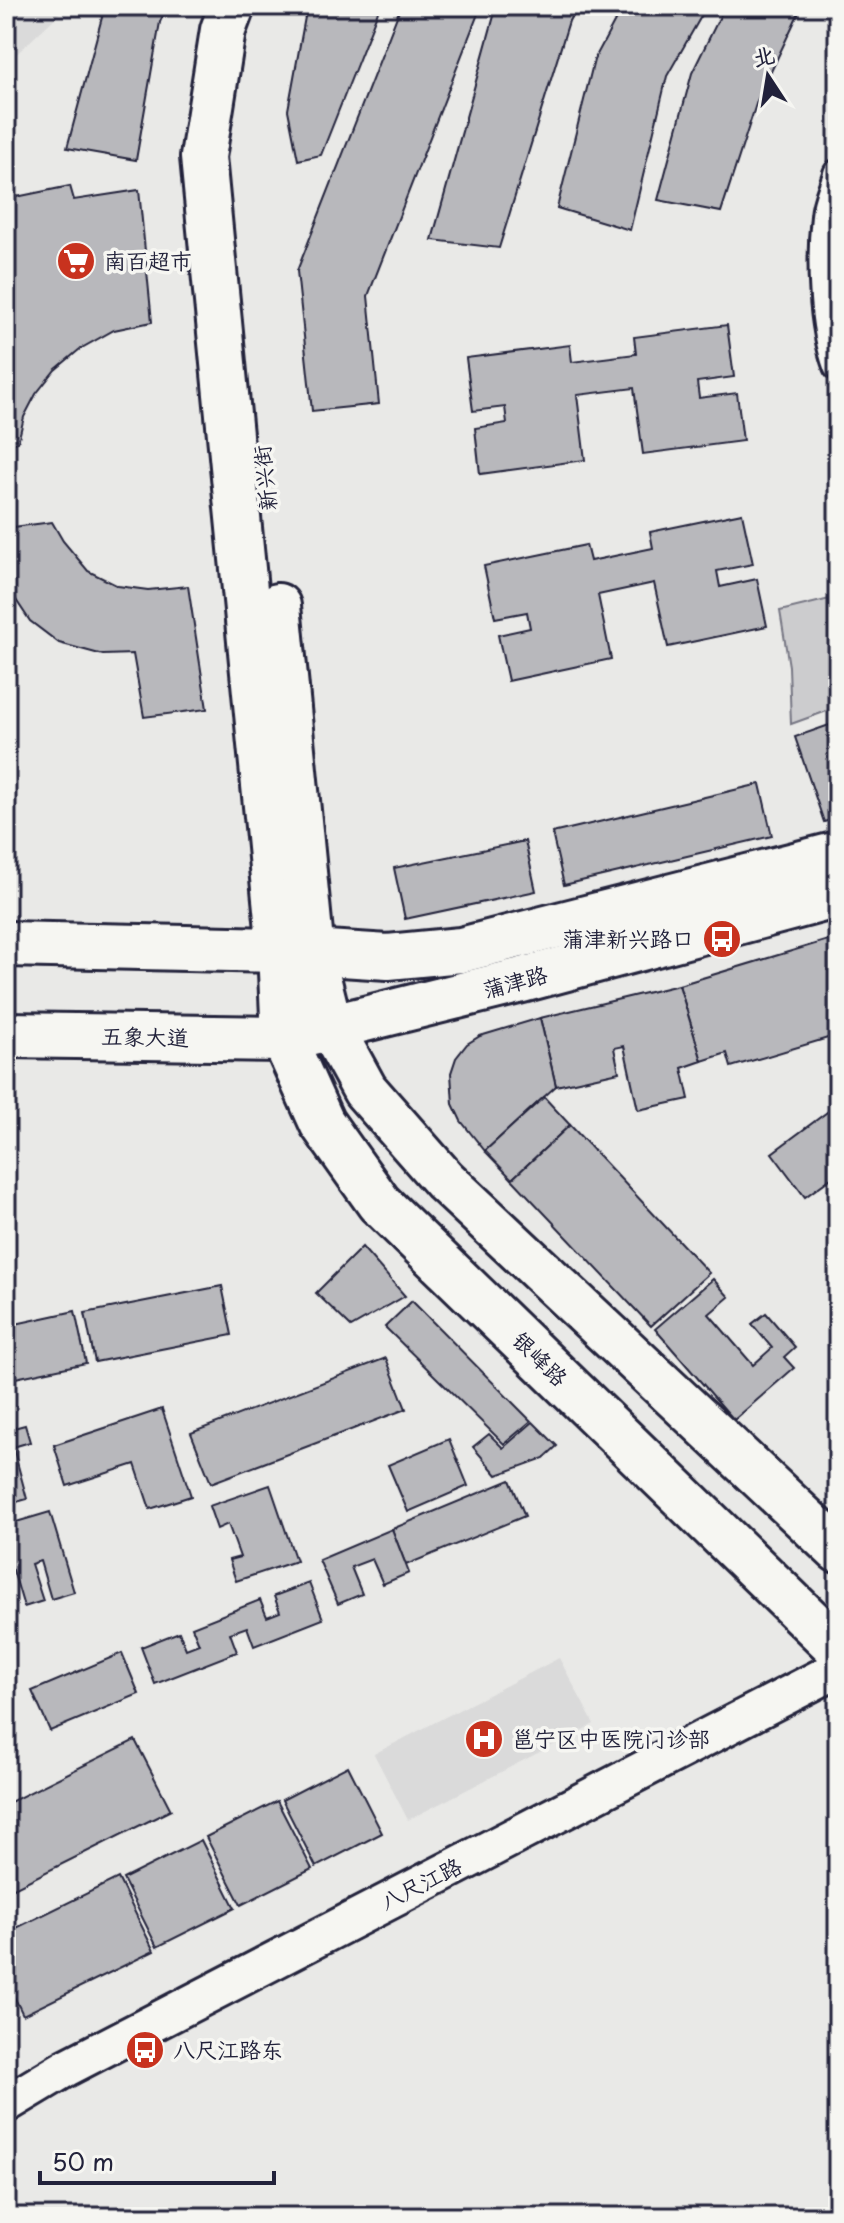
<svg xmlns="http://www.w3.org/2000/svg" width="844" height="2223" viewBox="0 0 844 2223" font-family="'Playpen Sans','LXGW WenKai TC',sans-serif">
	<rect width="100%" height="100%" fill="#e9e9e7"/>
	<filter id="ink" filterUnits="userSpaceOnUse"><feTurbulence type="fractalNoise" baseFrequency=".0125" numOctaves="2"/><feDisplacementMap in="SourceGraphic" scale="16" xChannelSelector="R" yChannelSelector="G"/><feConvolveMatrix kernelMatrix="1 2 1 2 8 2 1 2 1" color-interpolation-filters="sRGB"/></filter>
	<g filter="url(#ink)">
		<g fill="#dadada">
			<path d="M6,6H62L58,15L6,64Z"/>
			<path d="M559,1658L594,1724L408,1820L374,1754Z"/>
		</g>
		<path fill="#ccccce" stroke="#777784" stroke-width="2" d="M838,597V707L791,724L789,666L780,611Z"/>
		<g fill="#b8b8bc" stroke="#22223b" stroke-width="2">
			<path d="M105,6H167L160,22L136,160L67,148Z"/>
			<path d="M307,6H380L321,155L298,160L288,110Z"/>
			<path d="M401,6H481L368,296L379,404L312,411L297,271Z"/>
			<path d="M500,6H577L569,21L499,248L432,240L494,16Z"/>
			<path d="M623,6H707L667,76L630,230L557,208L594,60Z"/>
			<path d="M725,6H802L757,101L721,212L658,200L692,73Z"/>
			<path d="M70,186L74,200L139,190L152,322L114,330L80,349L55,370L36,394L24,417L18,442L6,445V199Z"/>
			<path d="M727,325L734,377L697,382L699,398L737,393L743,441L643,454L634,388L577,395L585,460L480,474L475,428L507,423L505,407L473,411L466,358L570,345L572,362L636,354L634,337Z"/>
			<path d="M742,513L753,564L717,571L720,587L757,579L767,626L668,647L654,583L598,595L611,659L508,681L498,635L530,628L527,612L495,618L484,566L586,545L590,561L653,548L650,532Z"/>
			<path d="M52,522L63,541L88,571L118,586L148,590L188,586L207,709L144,717L133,654L103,655L59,643L30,621L10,591H6V528Z"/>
			<path d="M838,722V818L824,822L795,737Z"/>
			<path d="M760,784L772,836L564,885L552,833Z"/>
			<path d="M525,841L536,891L405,919L394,868Z"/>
			<path d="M838,937V1035L731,1067L727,1053L702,1061L679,985Z"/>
			<path d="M679,985L702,1061L682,1068L689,1099L638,1110L624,1046L614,1048L619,1072L556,1086L540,1018Z"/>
			<path d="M540,1018L556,1086L485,1151L461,1121L453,1104L451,1073L456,1058L467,1044L480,1036Z"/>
			<path d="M544,1097L570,1125L512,1179L485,1151Z"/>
			<path d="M838,1104V1173L805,1197L772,1153Z"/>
			<path d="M570,1125L709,1273L651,1326L512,1179Z"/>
			<path d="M362,1247L405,1296L351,1327L316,1293Z"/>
			<path d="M713,1279L729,1297L709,1314L753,1365L772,1348L752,1324L766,1313L795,1347L784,1357L794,1368L734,1420L655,1329Z"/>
			<path d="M222,1286L232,1335L95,1362L85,1313Z"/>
			<path d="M412,1301L531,1421L504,1444L385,1327Z"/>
			<path d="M75,1311L86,1363L6,1380V1326Z"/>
			<path d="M386,1358L406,1409L211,1483L191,1433Z"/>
			<path d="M162,1409L191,1496L150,1509L135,1464L67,1486L54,1445Z"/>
			<path d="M533,1422L557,1446L544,1458L497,1475L473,1447L489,1434L503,1448Z"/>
			<path d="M25,1425L30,1442L13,1447L27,1499L6,1505V1430Z"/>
			<path d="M449,1439L468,1486L408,1512L388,1465Z"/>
			<path d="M510,1480L525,1516L406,1565L392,1529Z"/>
			<path d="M270,1485L296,1561L236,1581L229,1560L240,1557L228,1524L217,1529L209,1506Z"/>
			<path d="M50,1512L74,1592L51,1599L40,1561L31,1564L43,1601L24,1607L13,1570L6,1572V1525Z"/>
			<path d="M392,1529L409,1573L383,1584L372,1559L351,1567L362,1594L338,1604L319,1560Z"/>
			<path d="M309,1583L323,1619L254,1646L247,1627L230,1633L237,1652L155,1684L141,1647L179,1632L186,1649L199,1644L192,1627L260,1600L267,1617L280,1612L274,1596Z"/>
			<path d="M122,1653L139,1694L50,1731L32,1691Z"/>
			<path d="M135,1740L171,1810L6,1892V1804Z"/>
			<path d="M348,1766L382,1833L316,1867L282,1800Z"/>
			<path d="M277,1801L312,1869L241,1905L206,1837Z"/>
			<path d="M201,1840L235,1908L157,1947L123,1879Z"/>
			<path d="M118,1878L154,1951L23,2015L6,1980V1933Z"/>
		</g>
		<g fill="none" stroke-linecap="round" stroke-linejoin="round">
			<g stroke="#22223b" stroke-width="34">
				<path id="minor" d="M838,174C834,188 827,202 826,216C821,259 823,325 838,366"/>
			</g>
			<g stroke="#22223b" stroke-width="42">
				<path id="tertiary" d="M6,2104L66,2068L838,1669"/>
			</g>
			<g stroke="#22223b" stroke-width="50">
				<g id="primary">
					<path d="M232,6L223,30L203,157L280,950L284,1039L322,1123L379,1203L838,1648"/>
					<path d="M278,606L312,954L330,1026L365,1090L444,1180L838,1550"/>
					<path d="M6,944L280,950L388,957L461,950L838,854"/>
					<path d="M6,1035L284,1039L522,980L838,895"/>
				</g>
			</g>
			<use href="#minor" stroke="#f6f6f2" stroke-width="28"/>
			<use href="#tertiary" stroke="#f6f6f2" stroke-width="36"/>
			<use href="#primary" stroke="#f6f6f2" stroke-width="44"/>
		</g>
	</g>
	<defs>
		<g id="supermarket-disc" transform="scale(2)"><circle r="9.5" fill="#c8321e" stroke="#f6f6f2"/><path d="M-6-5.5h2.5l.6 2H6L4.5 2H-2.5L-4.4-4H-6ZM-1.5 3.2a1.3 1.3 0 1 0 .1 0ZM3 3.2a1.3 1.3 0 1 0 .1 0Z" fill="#fff"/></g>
		<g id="bus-disc" transform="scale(2)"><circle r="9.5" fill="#c8321e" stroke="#f6f6f2"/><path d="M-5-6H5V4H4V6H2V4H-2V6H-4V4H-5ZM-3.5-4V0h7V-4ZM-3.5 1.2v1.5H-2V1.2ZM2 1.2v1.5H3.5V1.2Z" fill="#fff"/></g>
		<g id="hospital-disc" transform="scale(2)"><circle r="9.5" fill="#c8321e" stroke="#f6f6f2"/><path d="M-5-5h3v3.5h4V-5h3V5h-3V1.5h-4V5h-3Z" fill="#fff"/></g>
	</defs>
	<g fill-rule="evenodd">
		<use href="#supermarket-disc" x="76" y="261"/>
		<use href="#bus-disc" x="722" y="939"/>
		<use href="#hospital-disc" x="484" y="1739"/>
		<use href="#bus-disc" x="145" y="2050"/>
	</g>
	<g text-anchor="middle" stroke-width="7" stroke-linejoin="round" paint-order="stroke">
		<g font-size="22" fill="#22223b" stroke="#f6f6f2" text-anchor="start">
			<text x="104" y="269">南百超市</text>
			<text x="694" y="947" text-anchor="end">蒲津新兴路口</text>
			<text x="512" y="1747">邕宁区中医院门诊部</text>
			<text x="173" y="2058">八尺江路东</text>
		</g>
		<g font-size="22" fill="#22223b" stroke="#f6f6f2">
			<text transform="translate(265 478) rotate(-96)" y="8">新兴街</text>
			<text transform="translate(515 982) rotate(-15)" y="8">蒲津路</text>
			<text transform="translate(145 1037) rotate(1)" y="8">五象大道</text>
			<text transform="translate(540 1359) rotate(44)" y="8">银峰路</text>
			<text transform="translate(421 1884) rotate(-27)" y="8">八尺江路</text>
		</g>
	</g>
	<rect width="844" height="2223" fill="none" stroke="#f6f6f2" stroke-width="32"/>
	<rect x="16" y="16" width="812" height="2191" fill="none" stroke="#22223b" stroke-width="3" filter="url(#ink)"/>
	<g transform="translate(768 76) rotate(348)" stroke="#f6f6f2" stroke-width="6" paint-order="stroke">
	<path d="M0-6L14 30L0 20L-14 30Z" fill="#22223b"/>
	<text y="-12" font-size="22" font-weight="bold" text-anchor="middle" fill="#22223b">北</text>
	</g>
	<path d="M40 2171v12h234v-12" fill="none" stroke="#22223b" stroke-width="4"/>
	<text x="52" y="2171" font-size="24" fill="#22223b" stroke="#f6f6f2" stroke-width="6" paint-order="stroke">50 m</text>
</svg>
